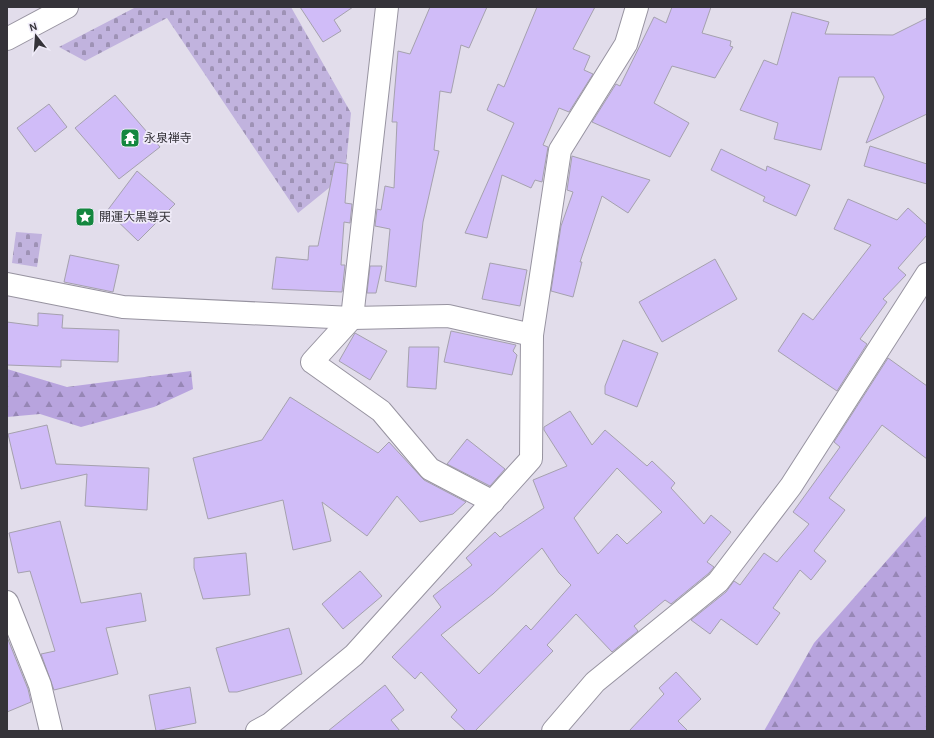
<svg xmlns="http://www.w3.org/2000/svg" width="934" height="738" viewBox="0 0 934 738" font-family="Karla,'Noto Sans JP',sans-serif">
	<defs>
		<pattern id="forest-firs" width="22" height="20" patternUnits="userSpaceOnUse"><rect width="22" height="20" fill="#b8a4de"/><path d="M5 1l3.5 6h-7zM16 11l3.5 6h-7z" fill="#9686b5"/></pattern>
		<pattern id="cemetery-stones" width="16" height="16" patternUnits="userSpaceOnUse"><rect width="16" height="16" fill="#c1b3de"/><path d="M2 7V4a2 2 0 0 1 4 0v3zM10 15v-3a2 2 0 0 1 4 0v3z" fill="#9e92b5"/></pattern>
	</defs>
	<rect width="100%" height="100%" fill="#e2ddeb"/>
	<g fill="url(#forest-firs)">
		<path d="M7,369L67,387L191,371L193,389L154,407L81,427L40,414L7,417Z"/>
		<path d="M927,515V731H764L814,643Z"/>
	</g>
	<g fill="url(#cemetery-stones)">
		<path d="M136,7H291L351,113L345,175L298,213L167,18L85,61L59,47Z"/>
		<path d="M16,232L42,234L37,267L12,263Z"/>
	</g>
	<g fill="#d0bcf8" stroke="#a5a1ae" fill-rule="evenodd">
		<path d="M300,7H353L334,20L341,31L323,42Z"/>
		<path d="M430,7H487L469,48L461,45L451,93L440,91L434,150L439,151L423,222L416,287L385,281L390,229L375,226L377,209L381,210L385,186L394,188L397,122H392L398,51L410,54Z"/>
		<path d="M537,7H595L573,49L590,56L584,70L593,74L569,112L559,108L543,145L548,147L542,182L535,180L531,188L502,175L487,238L465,233L514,123L487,110L498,84L504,87Z"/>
		<path d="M672,7H711L702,33L731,41L730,46L733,47L715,78L672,66L654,103L689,123L670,157L592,122L616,84L620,86L654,17L666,23Z"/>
		<path d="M792,12L829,22L825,34L893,35L927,18V114L866,143L884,97L874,77H839L821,150L774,139L778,123L740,110L764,60L777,65Z"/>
		<path d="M115,95L160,147L119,179L75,128Z"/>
		<path d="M49,104L67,127L35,152L17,128Z"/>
		<path d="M870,146L927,164V184L864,166Z"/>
		<path d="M721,149L766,171L767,166L810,185L796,216L763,201L765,197L711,170Z"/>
		<path d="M572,156L650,180L628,213L602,196L580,262H582L573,297L551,291L561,226L573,192L567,190Z"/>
		<path d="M335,162L348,164L345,203L352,204L350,223L344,222L341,265H345L342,292L272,289L276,257L308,260L309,246H318Z"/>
		<path d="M137,171L175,204L138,241L107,211Z"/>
		<path d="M848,199L897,220L908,208L927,225V235L898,268L906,275L883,299L887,302L860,339L867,344L837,391L778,351L803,313L813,320L871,245L834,229Z"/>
		<path d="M70,255L119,265L113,292L64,282Z"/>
		<path d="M715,259L737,299L662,342L639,302Z"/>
		<path d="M490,263L527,270L520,306L482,299Z"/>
		<path d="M370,266H382L376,293H367Z"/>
		<path d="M38,313L63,315L62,328L119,330L118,362L61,360V367L7,365V322L38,326Z"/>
		<path d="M451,331L516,345L513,351L517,355L512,375L444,362Z"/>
		<path d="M355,333L387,351L370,380L339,361Z"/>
		<path d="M623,340L658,353L637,407L605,394V386Z"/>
		<path d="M409,347H439L436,389L407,387Z"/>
		<path d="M888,358L927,386V459L882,425L829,498L845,510L814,551L826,561L811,580L800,570L773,608L780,613L757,645L721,619L710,634L691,620L726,592L734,581L740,585L764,553L777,562L809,524L793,512L840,447L834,442Z"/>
		<path d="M290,397L378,453L389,442L424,480L466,502L453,514L420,522L397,496L367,536L322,502L331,541L293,550L283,500L208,519L193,458L262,440Z"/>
		<path d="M570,411L592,445L605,430L647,466L652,461L675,483L671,488L704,524L711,515L731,532L707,562L714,567L709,573L671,604L665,600L634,626L638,631L612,652L576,614L547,645L553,651L475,731H466L451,717L457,710L421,672L415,679L392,657L441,607L433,596L472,565L466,558L495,532L500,537L544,508L533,480L567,466L544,430V427ZM617,468L662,512L627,544L617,534L598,554L574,518ZM542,548L559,573L571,585L531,630L526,625L479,674L441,635L493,594Z"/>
		<path d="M47,425L56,464L149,468L147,510L85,506L87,474L21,489L8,434Z"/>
		<path d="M467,439L505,469L490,486L447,464Z"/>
		<path d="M60,521L81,603L141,593L146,621L106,628L118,674L54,690L41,654L55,651L30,571L18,573L9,533Z"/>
		<path d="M246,553L250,595L203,599L194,568V558Z"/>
		<path d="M360,571L382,596L343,629L322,604Z"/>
		<path d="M289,628L302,674L237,692H229L216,648Z"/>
		<path d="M7,637L28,689L31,702L7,712Z"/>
		<path d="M676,672L701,699L678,721L688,731H629L664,694L659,688Z"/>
		<path d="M385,685L404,710L391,720L400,731H328Z"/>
		<path d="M190,687L196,723L156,731L149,695Z"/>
	</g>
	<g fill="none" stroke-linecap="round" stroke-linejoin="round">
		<g stroke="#9793a0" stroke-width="24">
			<g id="minor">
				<path d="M387,7L352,318L312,362L381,411L430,469L493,502"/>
				<path d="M7,39L67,7"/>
				<path d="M7,284L123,307L352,318L448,316L532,335"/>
				<path d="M7,602L40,685L51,731"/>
				<path d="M257,731L270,724L354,655L531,459L532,335L560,150L626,44L637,7"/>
				<path d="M553,731L595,682L718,582L791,486L927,274"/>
			</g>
		</g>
		<use href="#minor" stroke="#fff" stroke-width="22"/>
	</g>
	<defs>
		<g id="temple-square" transform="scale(1)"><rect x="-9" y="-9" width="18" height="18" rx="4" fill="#14873f" stroke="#efebf8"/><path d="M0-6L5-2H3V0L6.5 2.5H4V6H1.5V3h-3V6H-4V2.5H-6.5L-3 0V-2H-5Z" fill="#fff"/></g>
		<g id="sight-square" transform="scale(1)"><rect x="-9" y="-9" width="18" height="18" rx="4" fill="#14873f" stroke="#efebf8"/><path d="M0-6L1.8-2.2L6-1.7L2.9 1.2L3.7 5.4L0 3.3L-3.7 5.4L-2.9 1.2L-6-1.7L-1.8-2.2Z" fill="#fff"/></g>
	</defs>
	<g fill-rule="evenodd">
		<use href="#temple-square" x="130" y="138"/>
		<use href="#sight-square" x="85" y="217"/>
	</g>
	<g text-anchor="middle" stroke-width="3.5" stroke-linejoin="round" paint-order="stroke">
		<g font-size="12" fill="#353339" stroke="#efebf8" text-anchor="start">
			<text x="144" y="142">永泉禅寺</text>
			<text x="99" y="221">開運大黒尊天</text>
		</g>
	</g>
	<rect width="934" height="738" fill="none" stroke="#353339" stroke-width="16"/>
	<g transform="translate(36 36) rotate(343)" stroke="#efebf8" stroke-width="3" paint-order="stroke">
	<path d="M0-3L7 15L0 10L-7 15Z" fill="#353339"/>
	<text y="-6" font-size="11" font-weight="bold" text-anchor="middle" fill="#353339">N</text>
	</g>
</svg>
